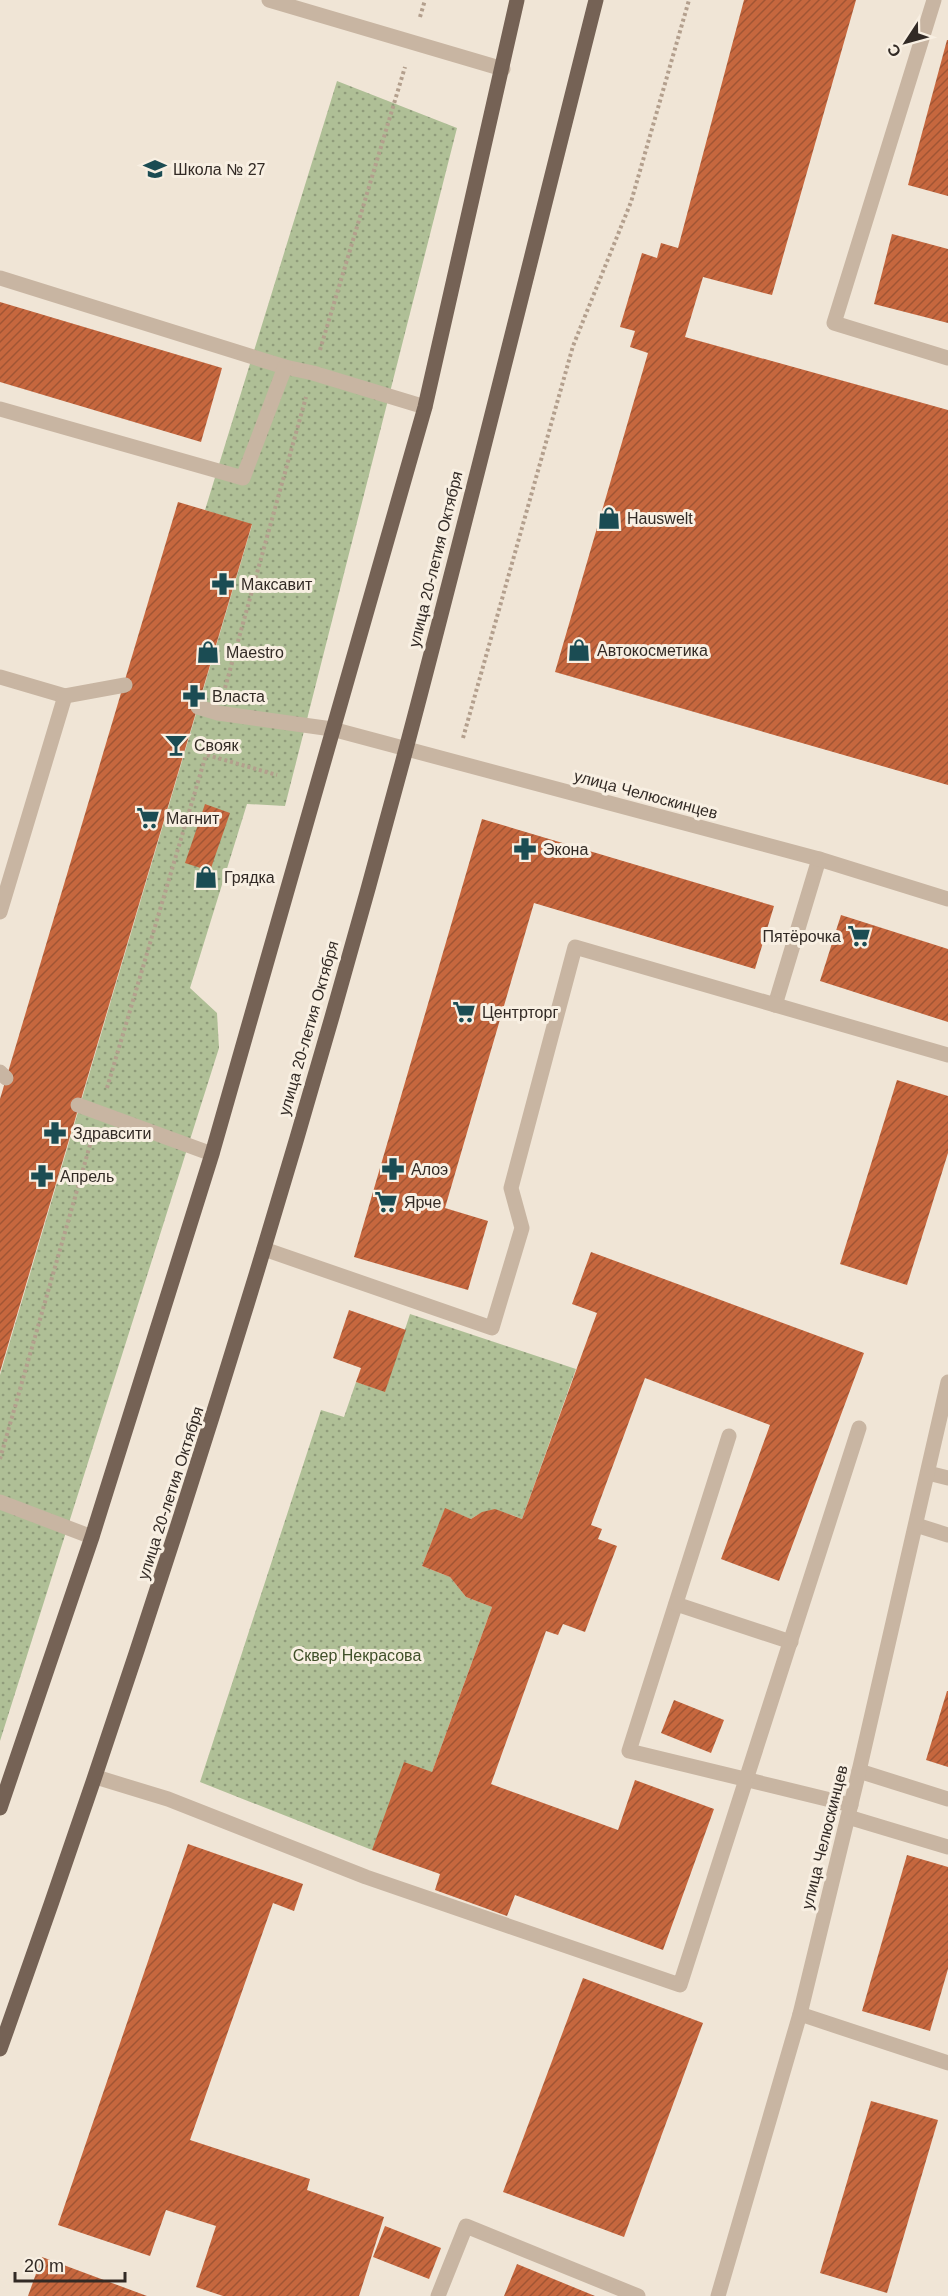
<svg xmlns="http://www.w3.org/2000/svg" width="948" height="2296" viewBox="0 0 948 2296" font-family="Helvetica,sans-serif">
	<defs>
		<pattern id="park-dots" width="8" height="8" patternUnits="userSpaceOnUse" patternTransform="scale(1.5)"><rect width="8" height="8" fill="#afbf96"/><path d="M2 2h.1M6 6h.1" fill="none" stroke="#8f9b7a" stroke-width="1.8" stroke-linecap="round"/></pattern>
		<pattern id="building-hatch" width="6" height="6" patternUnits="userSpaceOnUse" patternTransform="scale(1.5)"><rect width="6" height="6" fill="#c6673e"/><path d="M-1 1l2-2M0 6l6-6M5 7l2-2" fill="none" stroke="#a15534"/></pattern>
	</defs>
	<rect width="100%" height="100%" fill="#f0e5d6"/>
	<g fill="url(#park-dots)">
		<path d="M337,81L457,128L285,806L247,804L190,988L217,1013L219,1048L0,1741V1375L252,525L205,510Z"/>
		<path d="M410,1314L576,1369L522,1519C501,1511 490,1506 471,1519L445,1509L422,1566L450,1577L466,1597L492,1607L432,1772L372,1850L200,1782L321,1410L344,1417L356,1382L385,1391Z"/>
	</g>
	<g fill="url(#building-hatch)">
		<path d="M744,0H856L772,295L703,277L685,337L948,410V785L555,672L648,353L630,347L635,331L620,327L642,253L657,258L661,243L678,248Z"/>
		<path d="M947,40H948V196L908,185Z"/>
		<path d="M892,234L948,249V323L874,304Z"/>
		<path d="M0,302L222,368L201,442L0,382Z"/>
		<path d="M178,502L252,524L0,1372V1099Z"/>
		<path d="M205,804L230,813L210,871L185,863Z"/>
		<path d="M482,819L774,906L755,969L534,903L445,1208L488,1221L468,1290L354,1257Z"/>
		<path d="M841,915L948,949V1022L820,981Z"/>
		<path d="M897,1080L948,1096V1153L907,1285L840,1264Z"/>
		<path d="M591,1252L864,1353L779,1581L721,1559L770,1425L645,1378L591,1525L602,1529L598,1539L617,1546L585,1632L563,1624L558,1635L546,1631L491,1784L618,1830L635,1780L714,1809L663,1950L515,1895L507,1916L435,1890L440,1874L372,1850L404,1762L432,1772L492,1607L466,1597L450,1577L422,1566L445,1508L471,1519L482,1512L495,1509L522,1519L597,1313L572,1304Z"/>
		<path d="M349,1310L406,1330L385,1392L356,1382L361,1368L333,1358Z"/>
		<path d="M947,1691H948V1767L926,1760Z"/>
		<path d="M674,1700L724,1720L711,1753L661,1733Z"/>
		<path d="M188,1844L303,1884L294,1911L273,1903L190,2140L310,2179L307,2190L384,2217L359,2296H223L196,2287L216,2226L166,2210L150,2256L58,2225Z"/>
		<path d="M907,1855L948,1867V1969L930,2031L862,2011Z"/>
		<path d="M583,1978L703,2023L624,2237L503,2192Z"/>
		<path d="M871,2101L938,2120L887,2293L820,2273Z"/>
		<path d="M385,2226L441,2248L429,2279L373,2257Z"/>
		<path d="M42,2257L147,2296H28Z"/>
		<path d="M517,2264L595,2296H504Z"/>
	</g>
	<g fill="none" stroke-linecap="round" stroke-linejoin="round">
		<g stroke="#b39f8d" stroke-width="4" stroke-dasharray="3 3" stroke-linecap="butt">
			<path d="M420,17L425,0"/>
			<path d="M320,350L405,67"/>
			<path d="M225,688L306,397"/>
			<path d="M463,738L573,346L631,202L689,0"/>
			<path d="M207,755L277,775"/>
			<path d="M107,1088L211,738"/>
			<path d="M0,1459L92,1138"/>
		</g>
		<g stroke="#c8b5a2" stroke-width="15">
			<path d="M269,0L503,69"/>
			<path d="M934,0L834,323L948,358"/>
			<path d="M0,278L285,367L313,373L425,407"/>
			<path d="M0,409L243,478L285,367"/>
			<path d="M0,677L65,696"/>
			<path d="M198,707L218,713L332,729"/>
			<path d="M0,912L65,696L125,685"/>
			<path d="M775,1005L819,859"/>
			<path d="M0,1072L6,1078"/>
			<path d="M78,1105L212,1154"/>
			<path d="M264,1249L492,1328L522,1228L511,1188L575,947L948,1055"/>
			<path d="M729,1436L629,1751L851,1805"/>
			<path d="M928,1473L948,1478"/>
			<path d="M0,1502L92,1537"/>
			<path d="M916,1525L948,1535"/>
			<path d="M676,1604L791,1642"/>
			<path d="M859,1771L948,1799"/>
			<path d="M96,1777L168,1799L366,1877L680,1985L859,1428"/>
			<path d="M848,1817L948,1847"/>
			<path d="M438,2296L466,2226L638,2296"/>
		</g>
		<g stroke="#c8b5a2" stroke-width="15">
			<path d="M332,729L819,859L948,899"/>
			<path d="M800,2014L948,2063"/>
			<path d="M718,2296L800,2014L859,1771L948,1382"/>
		</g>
		<g stroke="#756255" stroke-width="15">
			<path d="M0,1808L92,1537L212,1154L425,407L517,0"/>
			<path d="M0,2049C153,1621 289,1188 406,749C472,500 533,249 596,0"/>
		</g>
	</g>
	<defs>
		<g id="school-bare" transform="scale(1.8)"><path d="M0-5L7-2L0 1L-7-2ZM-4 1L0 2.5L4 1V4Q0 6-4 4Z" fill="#1b4c53" stroke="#f8efe2" stroke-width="2.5" paint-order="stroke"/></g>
		<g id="shop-bare" transform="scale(1.8)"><path d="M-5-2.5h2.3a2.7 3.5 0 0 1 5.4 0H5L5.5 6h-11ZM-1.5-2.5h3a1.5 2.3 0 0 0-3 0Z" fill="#1b4c53" stroke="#f8efe2" stroke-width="2.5" paint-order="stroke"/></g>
		<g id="pharmacy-bare" transform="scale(1.8)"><path d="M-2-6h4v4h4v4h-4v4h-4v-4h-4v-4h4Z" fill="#1b4c53" stroke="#f8efe2" stroke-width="2.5" paint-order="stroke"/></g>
		<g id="bar-bare" transform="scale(1.8)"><path d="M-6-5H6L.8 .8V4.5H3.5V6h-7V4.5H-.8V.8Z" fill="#1b4c53" stroke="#f8efe2" stroke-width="2.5" paint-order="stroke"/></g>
		<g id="supermarket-bare" transform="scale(1.8)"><path d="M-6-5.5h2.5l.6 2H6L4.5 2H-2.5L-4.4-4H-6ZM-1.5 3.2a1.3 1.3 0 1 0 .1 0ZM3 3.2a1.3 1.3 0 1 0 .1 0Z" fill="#1b4c53" stroke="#f8efe2" stroke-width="2.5" paint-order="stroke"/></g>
	</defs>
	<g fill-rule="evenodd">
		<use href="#school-bare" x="155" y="169"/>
		<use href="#shop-bare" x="609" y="518"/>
		<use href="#pharmacy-bare" x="223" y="584"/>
		<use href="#shop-bare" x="579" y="650"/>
		<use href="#shop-bare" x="208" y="652"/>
		<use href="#pharmacy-bare" x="194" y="696"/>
		<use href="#bar-bare" x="176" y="745"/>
		<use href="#supermarket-bare" x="148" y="818"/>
		<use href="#pharmacy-bare" x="525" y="849"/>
		<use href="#shop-bare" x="206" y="877"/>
		<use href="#supermarket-bare" x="859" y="936"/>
		<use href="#supermarket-bare" x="464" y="1012"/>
		<use href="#pharmacy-bare" x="55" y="1133"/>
		<use href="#pharmacy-bare" x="393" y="1169"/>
		<use href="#pharmacy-bare" x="42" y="1176"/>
		<use href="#supermarket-bare" x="386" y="1202"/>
	</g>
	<g text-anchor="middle" stroke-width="6" stroke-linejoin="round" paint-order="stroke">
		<g font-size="16" fill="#322a25" stroke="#f8efe2" text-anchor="start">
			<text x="173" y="175">Школа № 27</text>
			<text x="627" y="524">Hauswelt</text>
			<text x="241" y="590">Максавит</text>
			<text x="597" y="656">Автокосметика</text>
			<text x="226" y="658">Maestro</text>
			<text x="212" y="702">Власта</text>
			<text x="194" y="751">Свояк</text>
			<text x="166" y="824">Магнит</text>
			<text x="543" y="855">Экона</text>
			<text x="224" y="883">Грядка</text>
			<text x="841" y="942" text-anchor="end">Пятёрочка</text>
			<text x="482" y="1018">Центрторг</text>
			<text x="73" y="1139">Здравсити</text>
			<text x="411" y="1175">Алоэ</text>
			<text x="60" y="1182">Апрель</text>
			<text x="404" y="1208">Ярче</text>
		</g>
		<g font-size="16" fill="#322a25" stroke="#f8efe2">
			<text transform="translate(435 559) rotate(-76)" y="6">улица 20-летия Октября</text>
			<text transform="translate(646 794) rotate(15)" y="6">улица Челюскинцев</text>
			<text transform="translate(308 1028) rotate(-74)" y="6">улица 20-летия Октября</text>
			<text transform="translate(170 1493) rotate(-72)" y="6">улица 20-летия Октября</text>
			<text transform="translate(824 1837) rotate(-76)" y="6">улица Челюскинцев</text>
		</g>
		<g font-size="16" fill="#405029" stroke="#f8efe2">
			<text x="357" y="1661">Сквер Некрасова</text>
		</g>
	</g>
	<g transform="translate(906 42) rotate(234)" stroke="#f8efe2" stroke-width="4.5" paint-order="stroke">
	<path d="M0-4.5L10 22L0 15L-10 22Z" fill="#322a25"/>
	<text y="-9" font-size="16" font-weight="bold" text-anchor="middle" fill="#322a25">С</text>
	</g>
	<path d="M15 2272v9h110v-9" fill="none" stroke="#322a25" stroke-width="3"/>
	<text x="24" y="2272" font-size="18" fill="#322a25" stroke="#f8efe2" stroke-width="4.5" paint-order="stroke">20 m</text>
</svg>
